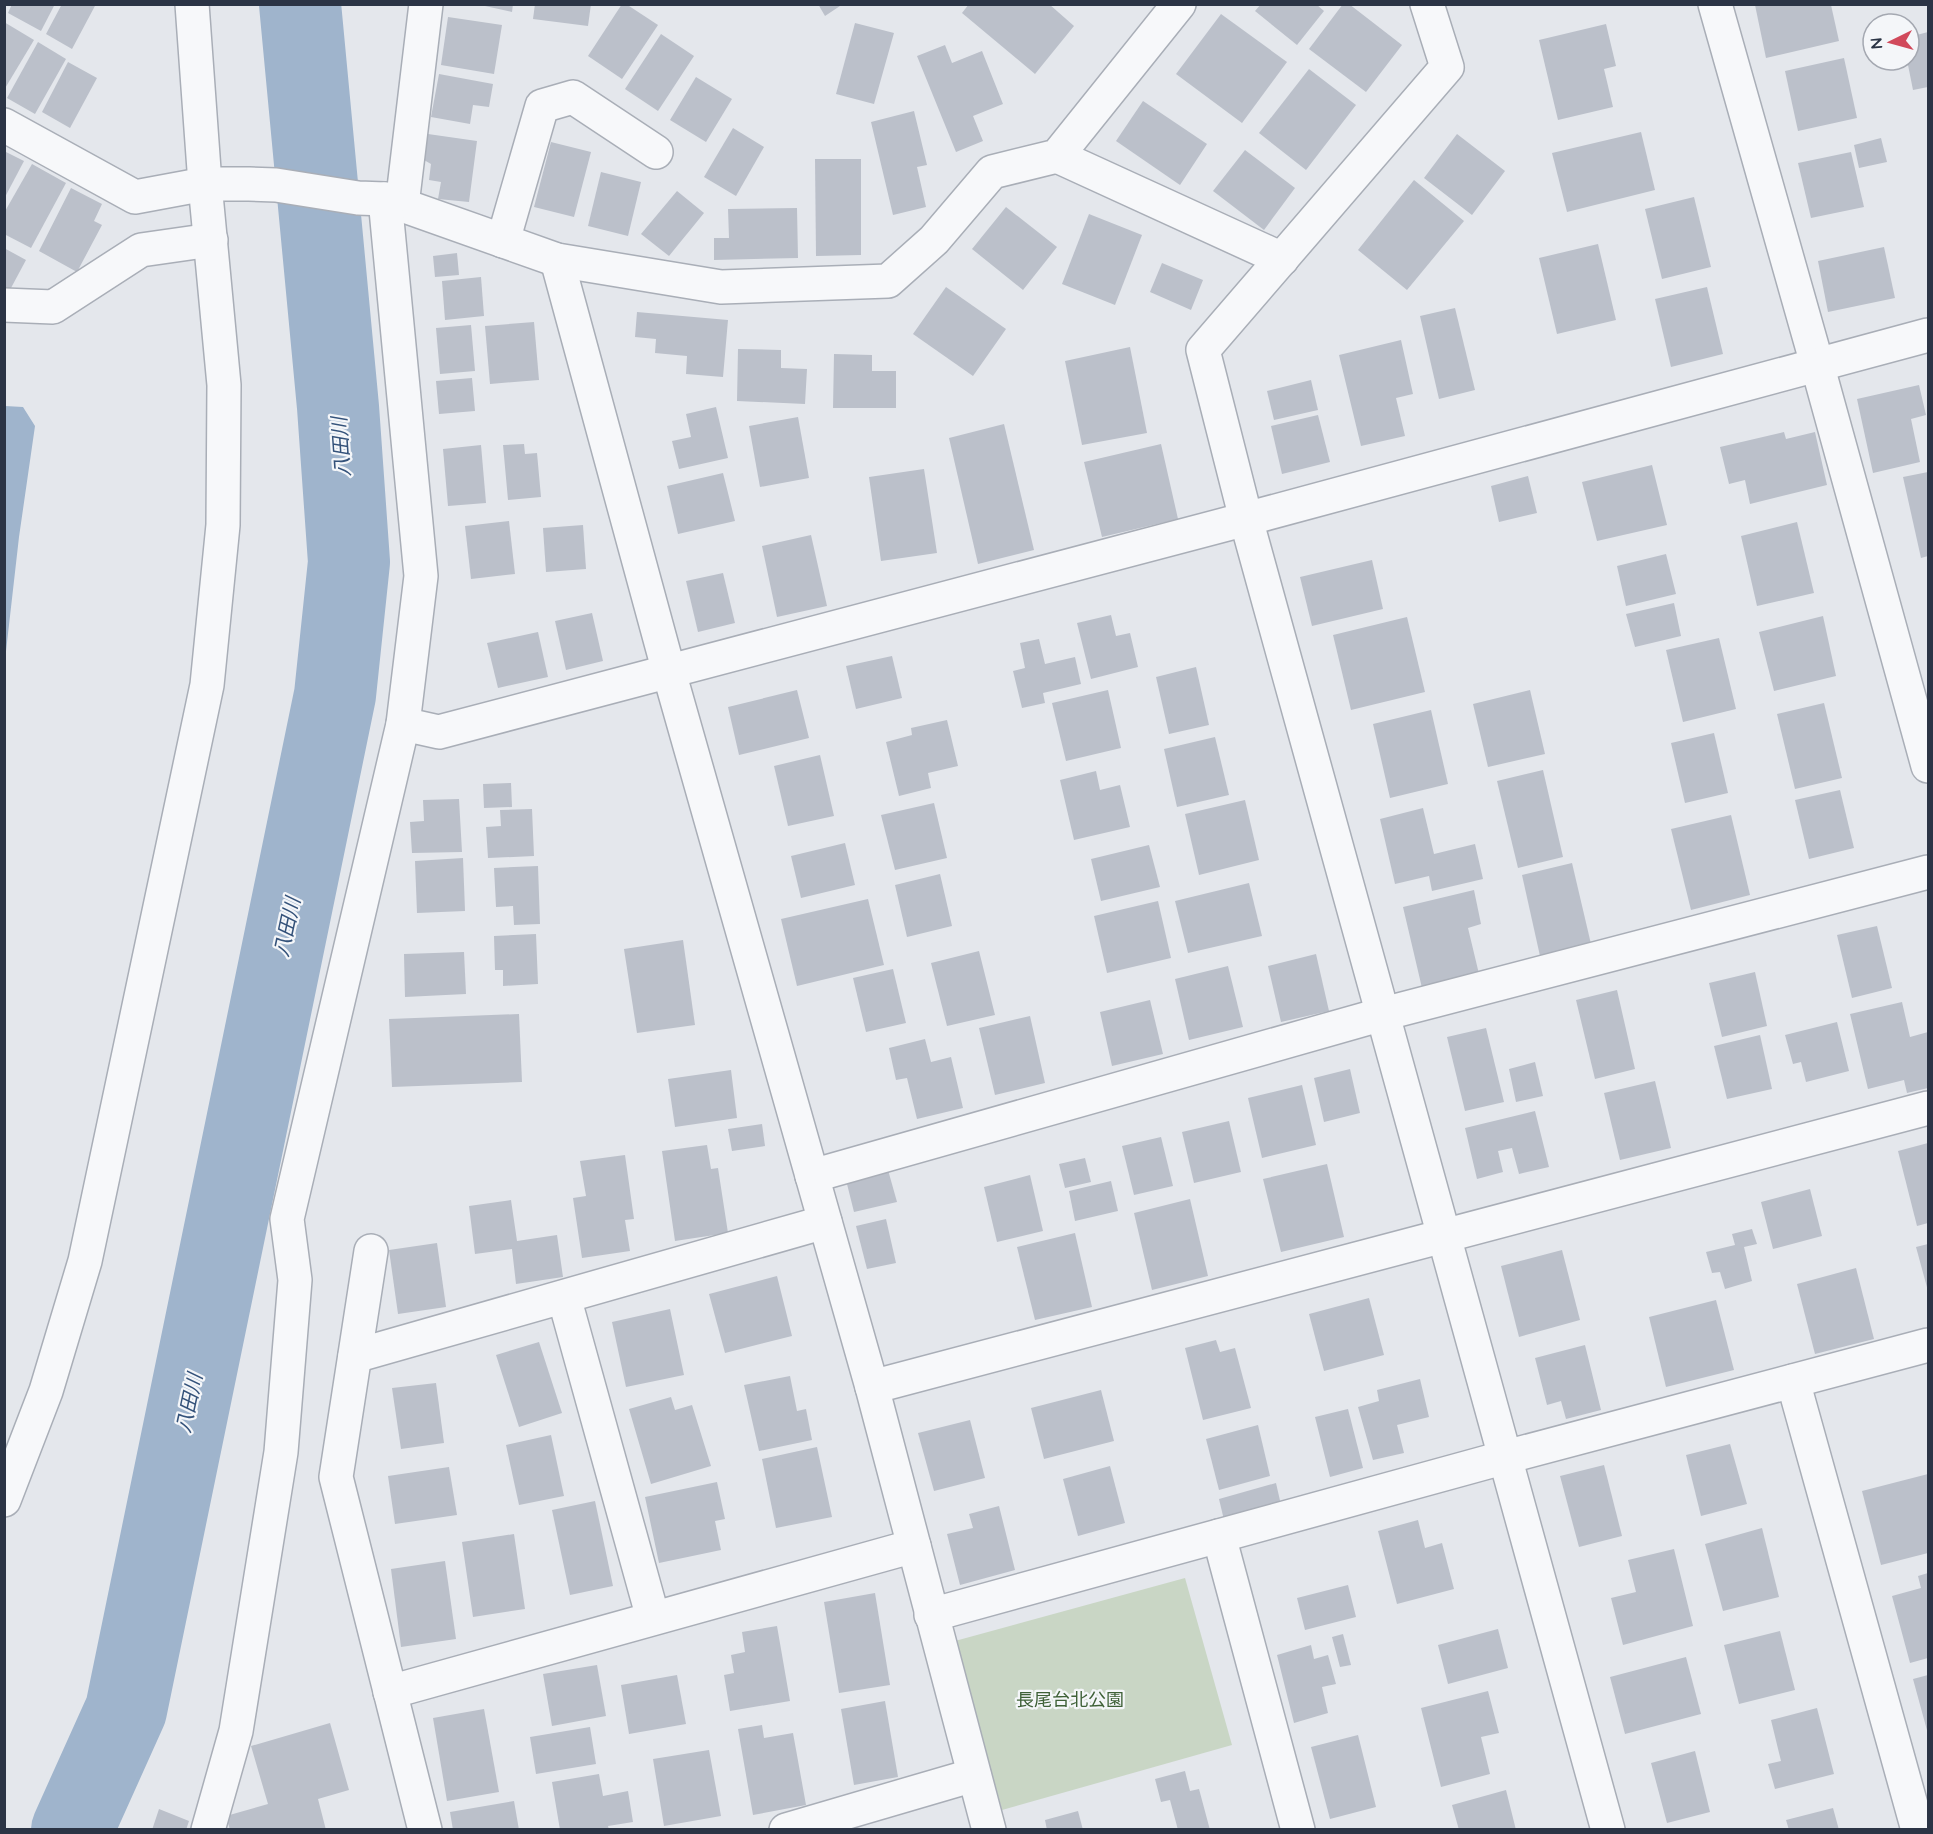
<svg xmlns="http://www.w3.org/2000/svg" width="1933" height="1834" viewBox="0 0 1933 1834" font-family="Quicksand,'Noto Sans JP',sans-serif">
	<rect width="100%" height="100%" fill="#e4e7ec"/>
	<path fill="#c9d6c5" d="M1185,1578L1232,1745L1002,1810L955,1641Z"/>
	<path fill="#9fb4cc" d="M5,406L23,407L35,426L19,537L5,660Z"/>
	<g fill="none" stroke-linecap="round" stroke-linejoin="round">
		<path stroke="#9fb4cc" stroke-width="82" d="M72,1830L126,1710L335,695L349,562L338,407L300,4"/>
	</g>
	<g fill="#bbc0ca">
		<path d="M12,4H55L41,31L8,13Z"/>
		<path d="M62,4H96L72,49L46,34Z"/>
		<path d="M476,4H513L512,12Z"/>
		<path d="M535,4H591L588,26L533,19Z"/>
		<path d="M622,4H626L658,25L622,79L588,56Z"/>
		<path d="M818,4H843L825,16Z"/>
		<path d="M969,4H1049L1074,26L1035,74L962,13Z"/>
		<path d="M1261,4H1316L1324,11L1297,45L1255,11Z"/>
		<path d="M1343,4H1349L1402,45L1366,92L1309,49Z"/>
		<path d="M1755,5H1831L1839,41L1766,58Z"/>
		<path d="M1221,14L1287,62L1242,123L1176,74Z"/>
		<path d="M448,17L502,25L494,74L441,65Z"/>
		<path d="M4,22L34,40L4,90Z"/>
		<path d="M855,23L894,33L874,104L836,94Z"/>
		<path d="M1606,24L1616,66L1604,69L1613,107L1558,120L1539,40Z"/>
		<path d="M1928,32V87L1913,90L1907,60H1909V37Z"/>
		<path d="M661,34L694,56L658,111L625,89Z"/>
		<path d="M38,42L66,59L35,114L7,98Z"/>
		<path d="M945,45L952,63L982,51L1003,104L973,116L983,141L956,152L917,56Z"/>
		<path d="M1844,58L1857,118L1798,131L1785,71Z"/>
		<path d="M68,62L97,78L70,128L42,112Z"/>
		<path d="M1309,69L1356,105L1306,170L1259,133Z"/>
		<path d="M439,74L493,84L489,107L473,105L470,124L431,117Z"/>
		<path d="M696,77L732,99L706,142L670,120Z"/>
		<path d="M1143,101L1207,144L1180,185L1116,141Z"/>
		<path d="M914,111L927,165L917,167L926,207L893,215L871,122Z"/>
		<path d="M733,128L764,147L736,196L704,177Z"/>
		<path d="M1641,132L1655,190L1567,212L1552,153Z"/>
		<path d="M428,134L477,141L469,202L438,199L441,182L429,180L431,164L424,160Z"/>
		<path d="M1457,134L1505,171L1472,215L1424,178Z"/>
		<path d="M1881,138L1887,162L1859,168L1854,145Z"/>
		<path d="M551,142L591,152L574,217L534,207Z"/>
		<path d="M1245,150L1295,188L1264,230L1213,191Z"/>
		<path d="M4,151L24,161L4,199Z"/>
		<path d="M1851,152L1864,207L1811,218L1798,163Z"/>
		<path d="M815,159H861V255L816,256Z"/>
		<path d="M32,164L66,183L31,248L4,234V213Z"/>
		<path d="M601,172L641,182L628,236L588,226Z"/>
		<path d="M1414,180L1464,221L1407,290L1358,250Z"/>
		<path d="M71,188L102,204L94,221L102,225L77,272L39,251Z"/>
		<path d="M677,191L704,213L669,256L641,234Z"/>
		<path d="M1694,197L1711,267L1662,279L1645,209Z"/>
		<path d="M1006,207L1057,247L1023,290L972,249Z"/>
		<path d="M797,208L798,258L714,260V238H729L728,209Z"/>
		<path d="M1089,214L1142,235L1115,305L1062,284Z"/>
		<path d="M1598,244L1616,320L1557,334L1539,258Z"/>
		<path d="M1884,247L1895,298L1828,312L1818,261Z"/>
		<path d="M4,248L26,260L4,301Z"/>
		<path d="M457,253L459,275L435,277L433,256Z"/>
		<path d="M1162,263L1203,280L1191,310L1150,292Z"/>
		<path d="M481,277L484,316L445,320L442,281Z"/>
		<path d="M946,287L1006,329L973,376L913,334Z"/>
		<path d="M1707,287L1723,354L1671,367L1655,299Z"/>
		<path d="M1455,308L1475,390L1439,399L1420,316Z"/>
		<path d="M637,312L728,320L723,377L686,374L687,356L655,353L656,339L635,337Z"/>
		<path d="M534,322L539,380L490,384L485,326Z"/>
		<path d="M471,325L475,371L440,374L436,328Z"/>
		<path d="M1401,340L1413,394L1396,398L1405,436L1361,446L1339,355Z"/>
		<path d="M1130,347L1147,433L1082,445L1065,361Z"/>
		<path d="M738,349L781,350V368L807,369L805,404L737,401Z"/>
		<path d="M834,354L872,355V371H896V408H833Z"/>
		<path d="M472,378L475,411L439,414L436,381Z"/>
		<path d="M1311,380L1318,410L1274,420L1267,391Z"/>
		<path d="M1919,385L1926,415L1911,419L1920,462L1873,473L1857,399Z"/>
		<path d="M716,407L728,458L679,469L672,441L691,437L686,414Z"/>
		<path d="M1318,415L1330,462L1282,474L1271,426Z"/>
		<path d="M798,417L809,478L760,487L749,426Z"/>
		<path d="M1004,424L1034,550L978,564L949,438Z"/>
		<path d="M1784,432L1786,439L1815,432L1827,485L1750,504L1745,480L1729,484L1720,447Z"/>
		<path d="M524,444L525,454L537,453L541,497L508,500L503,445Z"/>
		<path d="M1161,444L1178,519L1102,537L1084,462Z"/>
		<path d="M481,445L486,503L448,506L443,449Z"/>
		<path d="M1652,465L1667,525L1597,541L1582,482Z"/>
		<path d="M924,469L937,553L881,561L869,477Z"/>
		<path d="M1928,472V556L1921,558L1903,477Z"/>
		<path d="M723,473L735,521L678,534L667,486Z"/>
		<path d="M1528,476L1537,513L1499,522L1491,486Z"/>
		<path d="M509,521L515,574L471,579L465,526Z"/>
		<path d="M1797,522L1814,593L1757,606L1741,536Z"/>
		<path d="M583,525L586,569L546,572L543,528Z"/>
		<path d="M811,535L827,606L777,617L762,546Z"/>
		<path d="M1666,554L1676,594L1626,606L1617,566Z"/>
		<path d="M1372,560L1383,609L1312,626L1300,577Z"/>
		<path d="M723,573L735,623L698,632L686,581Z"/>
		<path d="M1674,603L1681,636L1635,647L1626,614Z"/>
		<path d="M592,613L603,661L566,670L555,621Z"/>
		<path d="M1111,615L1116,636L1130,633L1138,667L1091,679L1077,623Z"/>
		<path d="M1823,616L1836,676L1774,691L1759,632Z"/>
		<path d="M1407,617L1425,692L1351,710L1333,635Z"/>
		<path d="M538,632L548,677L498,688L487,643Z"/>
		<path d="M1719,638L1736,709L1683,722L1666,650Z"/>
		<path d="M1039,639L1045,664L1075,657L1081,684L1043,693L1045,703L1022,708L1013,671L1025,668L1020,643Z"/>
		<path d="M892,656L902,698L856,709L846,666Z"/>
		<path d="M1196,667L1209,725L1169,734L1156,677Z"/>
		<path d="M797,690L809,738L739,755L728,707Z"/>
		<path d="M1108,690L1121,748L1066,761L1052,703Z"/>
		<path d="M1530,690L1545,754L1488,767L1473,704Z"/>
		<path d="M1824,703L1842,778L1795,789L1777,714Z"/>
		<path d="M1431,710L1448,784L1390,798L1373,724Z"/>
		<path d="M947,720L958,766L928,773L931,788L899,796L886,742L912,735L911,728Z"/>
		<path d="M1714,733L1728,793L1685,803L1671,743Z"/>
		<path d="M1215,737L1229,795L1177,807L1164,749Z"/>
		<path d="M820,755L834,816L788,826L774,766Z"/>
		<path d="M1543,770L1563,857L1518,868L1497,781Z"/>
		<path d="M1096,771L1100,790L1120,785L1130,827L1074,840L1060,780Z"/>
		<path d="M511,783L512,807L484,808L483,784Z"/>
		<path d="M1840,790L1854,848L1809,859L1795,800Z"/>
		<path d="M459,799L462,852L412,853L410,822L424,821L423,800Z"/>
		<path d="M1245,800L1259,860L1199,875L1185,814Z"/>
		<path d="M934,803L947,858L895,870L881,815Z"/>
		<path d="M1423,808L1434,854L1475,844L1483,879L1432,891L1429,876L1395,884L1380,819Z"/>
		<path d="M532,809L534,856L488,858L486,827L501,826L500,810Z"/>
		<path d="M1731,815L1750,895L1691,910L1671,829Z"/>
		<path d="M845,843L855,885L801,898L791,856Z"/>
		<path d="M1149,845L1160,887L1101,901L1091,859Z"/>
		<path d="M463,858L465,911L417,913L415,861Z"/>
		<path d="M1572,863L1591,944L1540,956L1522,875Z"/>
		<path d="M538,866L540,924L514,925L513,906L496,907L494,868Z"/>
		<path d="M940,874L952,926L907,937L895,885Z"/>
		<path d="M1249,883L1262,936L1188,953L1175,901Z"/>
		<path d="M1474,890L1481,924L1468,928L1479,974L1422,988L1403,907Z"/>
		<path d="M868,899L884,965L797,986L781,919Z"/>
		<path d="M1158,901L1171,958L1107,973L1094,916Z"/>
		<path d="M1877,926L1892,988L1852,998L1837,935Z"/>
		<path d="M536,934L538,984L503,986V970H495L494,936Z"/>
		<path d="M683,940L695,1025L637,1033L624,949Z"/>
		<path d="M979,951L995,1015L947,1026L931,963Z"/>
		<path d="M464,952L466,994L405,997L404,954Z"/>
		<path d="M1316,954L1329,1011L1281,1022L1268,966Z"/>
		<path d="M1228,966L1243,1027L1189,1040L1175,979Z"/>
		<path d="M893,969L906,1023L866,1032L853,978Z"/>
		<path d="M1755,972L1767,1026L1722,1037L1709,983Z"/>
		<path d="M1617,990L1635,1069L1595,1079L1576,1000Z"/>
		<path d="M1150,1000L1163,1054L1112,1066L1100,1012Z"/>
		<path d="M1902,1002L1910,1037L1928,1032V1088L1907,1093L1904,1080L1868,1089L1850,1014Z"/>
		<path d="M519,1014L522,1082L392,1087L389,1019Z"/>
		<path d="M1030,1016L1045,1083L995,1095L979,1028Z"/>
		<path d="M1837,1022L1849,1071L1806,1082L1801,1062L1793,1064L1785,1035Z"/>
		<path d="M1486,1028L1504,1102L1465,1111L1447,1037Z"/>
		<path d="M1760,1035L1772,1089L1727,1099L1714,1046Z"/>
		<path d="M925,1039L931,1062L951,1057L963,1108L917,1119L907,1078L896,1080L889,1048Z"/>
		<path d="M1535,1062L1543,1096L1516,1102L1509,1069Z"/>
		<path d="M1350,1069L1360,1113L1324,1122L1314,1078Z"/>
		<path d="M731,1070L737,1118L675,1127L668,1079Z"/>
		<path d="M1655,1081L1671,1148L1620,1160L1604,1093Z"/>
		<path d="M1302,1085L1316,1145L1262,1158L1248,1098Z"/>
		<path d="M1535,1111L1549,1167L1519,1174L1512,1148L1498,1151L1503,1172L1477,1179L1465,1128Z"/>
		<path d="M1229,1121L1241,1172L1194,1183L1182,1132Z"/>
		<path d="M762,1124L765,1146L732,1151L728,1129Z"/>
		<path d="M1161,1137L1173,1186L1134,1195L1122,1146Z"/>
		<path d="M1928,1143V1223L1917,1226L1898,1151Z"/>
		<path d="M707,1145L711,1169L718,1168L728,1233L675,1241L662,1151Z"/>
		<path d="M625,1155L634,1219L625,1220L630,1251L582,1258L573,1198L586,1196L580,1161Z"/>
		<path d="M1085,1158L1091,1182L1065,1188L1059,1164Z"/>
		<path d="M1327,1164L1344,1237L1281,1252L1263,1179Z"/>
		<path d="M888,1170L897,1202L854,1212L846,1180Z"/>
		<path d="M1030,1175L1043,1231L997,1242L984,1187Z"/>
		<path d="M1111,1181L1118,1211L1075,1221L1069,1191Z"/>
		<path d="M1810,1189L1822,1236L1773,1249L1761,1202Z"/>
		<path d="M1190,1199L1208,1276L1152,1290L1134,1213Z"/>
		<path d="M511,1200L517,1241L557,1235L563,1277L516,1284L512,1249L475,1254L469,1206Z"/>
		<path d="M886,1219L896,1263L867,1269L856,1226Z"/>
		<path d="M1752,1229L1757,1244L1744,1247L1752,1281L1725,1289L1720,1272L1712,1273L1706,1252L1735,1245L1732,1234Z"/>
		<path d="M1075,1233L1092,1307L1035,1320L1017,1247Z"/>
		<path d="M437,1243L446,1307L398,1314L389,1250Z"/>
		<path d="M1928,1244V1291L1916,1247Z"/>
		<path d="M1562,1250L1580,1320L1519,1337L1501,1266Z"/>
		<path d="M1856,1268L1874,1339L1815,1354L1797,1284Z"/>
		<path d="M777,1276L792,1336L725,1353L709,1294Z"/>
		<path d="M1369,1298L1384,1355L1324,1371L1309,1314Z"/>
		<path d="M1716,1300L1734,1370L1666,1387L1649,1317Z"/>
		<path d="M670,1309L684,1375L626,1387L612,1322Z"/>
		<path d="M1216,1340L1220,1352L1235,1348L1251,1408L1203,1420L1185,1348Z"/>
		<path d="M539,1342L562,1413L519,1427L496,1355Z"/>
		<path d="M1585,1345L1601,1410L1566,1419L1561,1401L1547,1405L1535,1358Z"/>
		<path d="M790,1376L797,1411L806,1409L812,1440L759,1451L744,1385Z"/>
		<path d="M1420,1379L1429,1417L1397,1425L1404,1453L1373,1460L1358,1407L1379,1401L1377,1390Z"/>
		<path d="M436,1383L444,1443L401,1449L392,1388Z"/>
		<path d="M1101,1390L1114,1441L1044,1459L1031,1408Z"/>
		<path d="M671,1397L675,1410L692,1405L711,1466L651,1484L629,1409Z"/>
		<path d="M1348,1409L1363,1468L1330,1477L1315,1417Z"/>
		<path d="M970,1420L985,1478L934,1491L918,1433Z"/>
		<path d="M1258,1425L1270,1476L1219,1490L1206,1439Z"/>
		<path d="M551,1435L564,1496L519,1505L506,1445Z"/>
		<path d="M1730,1444L1747,1504L1701,1516L1686,1455Z"/>
		<path d="M817,1447L832,1517L776,1528L762,1459Z"/>
		<path d="M1604,1465L1622,1536L1579,1547L1560,1476Z"/>
		<path d="M1110,1466L1125,1523L1078,1536L1063,1479Z"/>
		<path d="M449,1467L457,1515L395,1524L388,1476Z"/>
		<path d="M1928,1474V1553L1881,1565L1862,1491Z"/>
		<path d="M717,1482L725,1519L715,1521L721,1550L659,1563L645,1497Z"/>
		<path d="M1276,1483L1281,1505L1224,1520L1219,1499Z"/>
		<path d="M595,1501L613,1586L570,1595L552,1510Z"/>
		<path d="M999,1506L1015,1570L960,1585L947,1534L973,1528L969,1514Z"/>
		<path d="M1418,1520L1425,1548L1442,1543L1454,1589L1397,1604L1378,1531Z"/>
		<path d="M1762,1528L1779,1597L1723,1611L1705,1544Z"/>
		<path d="M514,1534L525,1609L473,1617L462,1542Z"/>
		<path d="M1674,1549L1693,1626L1623,1645L1611,1598L1636,1592L1628,1560Z"/>
		<path d="M445,1561L456,1639L401,1647L391,1569Z"/>
		<path d="M1928,1573V1658L1910,1663L1892,1596L1921,1588L1918,1576Z"/>
		<path d="M1348,1585L1356,1617L1305,1630L1297,1598Z"/>
		<path d="M875,1593L890,1685L839,1693L824,1602Z"/>
		<path d="M777,1626L790,1701L730,1711L724,1675L734,1673L731,1655L745,1652L742,1632Z"/>
		<path d="M1498,1629L1508,1668L1448,1684L1438,1645Z"/>
		<path d="M1780,1631L1795,1690L1739,1704L1724,1645Z"/>
		<path d="M1343,1634L1351,1665L1340,1667L1332,1637Z"/>
		<path d="M1311,1645L1314,1659L1328,1655L1336,1684L1322,1687L1328,1713L1294,1723L1277,1655Z"/>
		<path d="M1686,1657L1701,1714L1625,1734L1610,1677Z"/>
		<path d="M597,1665L606,1716L552,1726L543,1674Z"/>
		<path d="M677,1675L686,1724L629,1734L621,1685Z"/>
		<path d="M1928,1675V1734L1913,1679Z"/>
		<path d="M1488,1691L1499,1733L1481,1737L1490,1774L1441,1787L1421,1708Z"/>
		<path d="M885,1701L898,1777L854,1785L841,1709Z"/>
		<path d="M1817,1708L1834,1774L1775,1789L1768,1764L1781,1761L1771,1720Z"/>
		<path d="M484,1709L499,1792L447,1801L433,1718Z"/>
		<path d="M330,1723L349,1790L318,1799L326,1830H230L226,1816L268,1804L251,1746Z"/>
		<path d="M762,1725L764,1738L793,1733L806,1805L753,1815L738,1729Z"/>
		<path d="M590,1727L596,1764L536,1774L530,1737Z"/>
		<path d="M1358,1735L1376,1807L1330,1819L1311,1747Z"/>
		<path d="M709,1750L721,1816L664,1826L653,1759Z"/>
		<path d="M1695,1751L1710,1812L1667,1823L1651,1763Z"/>
		<path d="M1185,1771L1190,1791L1199,1789L1210,1830H1178L1170,1800L1161,1802L1155,1779Z"/>
		<path d="M599,1774L603,1796L628,1791L633,1822L608,1826L609,1830H560L552,1782Z"/>
		<path d="M1506,1790L1516,1830H1459L1452,1805Z"/>
		<path d="M514,1801L519,1830H453L450,1812Z"/>
		<path d="M1833,1808L1839,1830H1789L1786,1820Z"/>
		<path d="M159,1809L189,1821L186,1830H152Z"/>
		<path d="M1078,1811L1083,1830H1047L1045,1820Z"/>
	</g>
	<g fill="none" stroke-linecap="round" stroke-linejoin="round">
		<g stroke="#a9aeb7" stroke-width="36">
			<g id="minor">
				<path d="M1427,4L1447,67L1203,350L1246,519L1608,1830"/>
				<path d="M1715,4L1817,364L1928,766"/>
				<path d="M4,125L135,197L205,184H249L276,185L358,198L385,199L557,260L721,287L888,281L934,240L992,172L1057,156L1179,4"/>
				<path d="M1057,156L1282,259"/>
				<path d="M402,205L426,4"/>
				<path d="M503,241L542,106L573,97L656,152"/>
				<path d="M557,260L669,672L872,1387L989,1830"/>
				<path d="M4,305L53,307L141,250L211,240"/>
				<path d="M403,724L439,732L1246,519L1928,335"/>
				<path d="M812,1176L1383,1014L1928,872"/>
				<path d="M371,1251L336,1477L425,1830"/>
				<path d="M564,1297L653,1618"/>
				<path d="M355,1356L825,1222"/>
				<path d="M1793,1381L1918,1830"/>
				<path d="M872,1387L1928,1108"/>
				<path d="M4,1500L46,1391L85,1261L207,685L223,525L224,385L205,184L192,4"/>
				<path d="M1219,1536L1298,1830"/>
				<path d="M931,1615L1506,1457L1928,1345"/>
				<path d="M390,1692L914,1546"/>
				<path d="M208,1830L236,1731L281,1452L295,1280L287,1219L403,724L421,576L385,199"/>
				<path d="M786,1830L974,1775"/>
			</g>
		</g>
		<use href="#minor" stroke="#f7f8fa" stroke-width="33"/>
	</g>
	<g text-anchor="middle" stroke-width="4.5" stroke-linejoin="round" paint-order="stroke">
		<g font-size="18" fill="#3f6138" stroke="#f4f6f9">
			<text x="1070" y="1706">長尾台北公園</text>
		</g>
		<g font-size="20" font-style="italic" fill="#34527a" stroke="#f4f6f9">
			<text transform="translate(341 447) rotate(-94)" y="7">八田川</text>
			<text transform="translate(287 927) rotate(-78)" y="7">八田川</text>
			<text transform="translate(189 1403) rotate(-78)" y="7">八田川</text>
		</g>
	</g>
	<rect width="1933" height="1834" fill="none" stroke="#2b3445" stroke-width="12"/>
	<g transform="translate(1891 42) rotate(265)"><circle r="28" fill="#f4f6f9" stroke="#a4a8b1" stroke-width="1.5"/>
	<path d="M0-4.5L10 22L0 15L-10 22Z" fill="#d1495b"/>
	<text y="-9" font-size="16" font-weight="bold" text-anchor="middle" fill="#2b3445">N</text>
	</g>
</svg>
